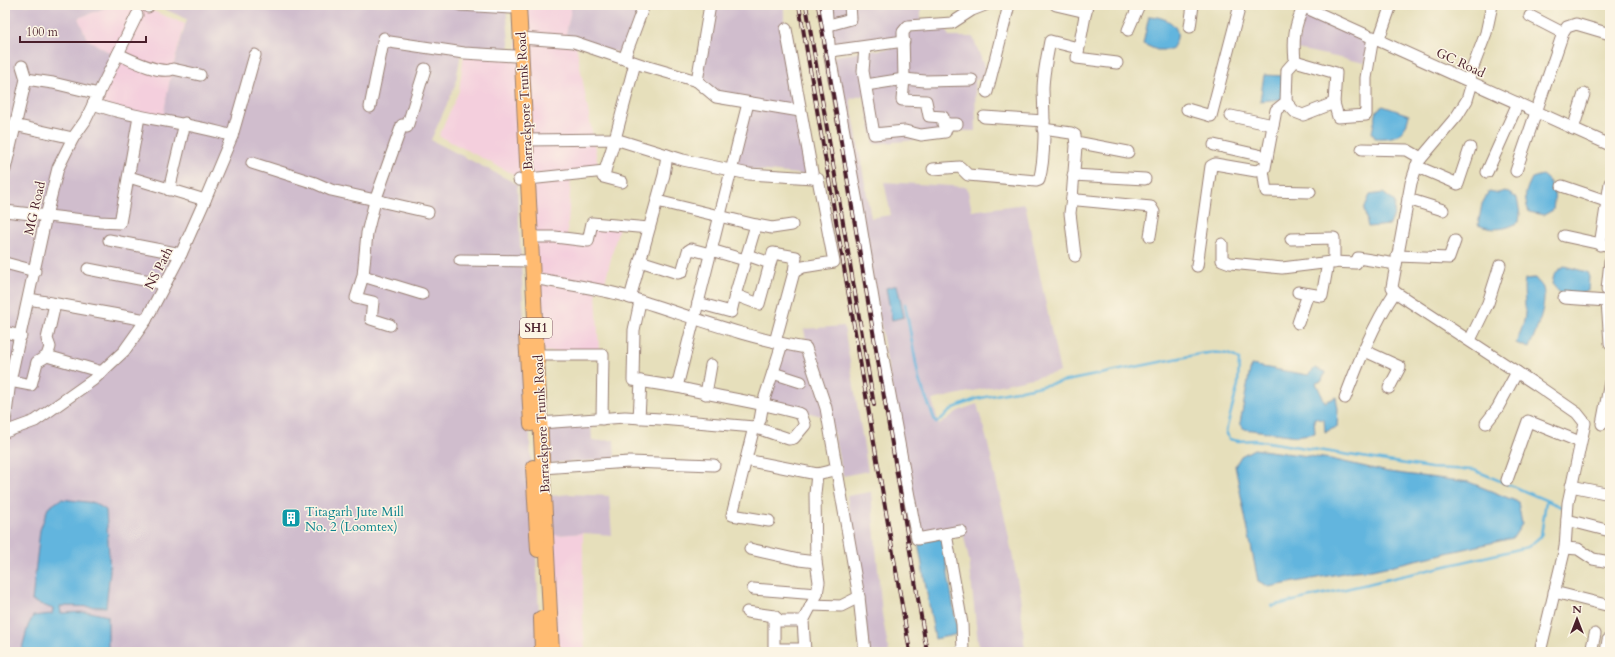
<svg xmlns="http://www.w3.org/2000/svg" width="1615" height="657" viewBox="0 0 1615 657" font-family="Cardo,serif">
	<rect width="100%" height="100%" fill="#fcf5e5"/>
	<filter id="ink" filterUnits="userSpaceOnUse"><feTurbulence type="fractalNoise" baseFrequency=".025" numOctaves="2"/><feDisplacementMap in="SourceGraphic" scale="8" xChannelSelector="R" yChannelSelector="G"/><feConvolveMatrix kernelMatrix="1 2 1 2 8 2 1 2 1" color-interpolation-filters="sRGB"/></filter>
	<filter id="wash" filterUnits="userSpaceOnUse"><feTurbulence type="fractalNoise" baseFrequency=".012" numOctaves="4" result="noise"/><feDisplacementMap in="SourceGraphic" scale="16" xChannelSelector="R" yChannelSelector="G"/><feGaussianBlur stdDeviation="0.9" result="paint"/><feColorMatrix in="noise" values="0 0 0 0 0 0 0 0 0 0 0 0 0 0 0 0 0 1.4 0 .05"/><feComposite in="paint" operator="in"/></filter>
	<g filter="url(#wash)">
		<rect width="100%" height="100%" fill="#e6dfbb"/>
		<g fill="#f4cfdd">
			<path d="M113,5H146L148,9L185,24L171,74L163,118L97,104L120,59L87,39L78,18Z"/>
			<path d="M515,5H572L565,39L517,35Z"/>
			<path d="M517,39L576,44L599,171L517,176L439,136L459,91L464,53L517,57Z"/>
			<path d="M571,178L567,239L590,242L592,225L619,227L603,290L529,274L523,182Z"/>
			<path d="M529,281L596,291L599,351L533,352Z"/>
			<path d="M583,533V618L585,652H549L543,536Z"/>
		</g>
		<g fill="#d0bdcd">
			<path d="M5,5H113L78,18L87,39L120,59L97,104L163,117L171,74L187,19L155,5H506L510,55L461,53L455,86L431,140L517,184L541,652H5Z"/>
			<path d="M572,5H640L623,54L565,39Z"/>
			<path d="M713,5H784V29L809,175L735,168L750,100L716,94L699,80Z"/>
			<path d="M829,5H921V23L904,24L902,42L834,48Z"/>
			<path d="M1304,11L1369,40L1365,63L1297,49Z"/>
			<path d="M936,28H946L949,37H973L984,66V78L975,80L976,131H952L947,137L874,144L864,95L850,99L871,218L891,215L884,182L967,187L972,211L1025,204L1060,372L932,400L939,425L958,411L977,404L987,440L1007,528L1020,595L1025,652H979L969,560L963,532L918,536L833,56L907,46L908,32Z"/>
			<path d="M844,326L868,471L843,476L830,418L766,402L783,347L808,351L804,329Z"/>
			<path d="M591,423L592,441L614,440L615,459L540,464L537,425Z"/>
			<path d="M871,492L882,614L889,652H869L847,496Z"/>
			<path d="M570,494L609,496L612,535L583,533L543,536L541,497Z"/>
		</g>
		<g fill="#62b5de" stroke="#566a84">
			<path d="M1149,16C1170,17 1187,29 1171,50H1157L1143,44Z"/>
			<path d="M1264,75L1284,76L1285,99L1260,101Z"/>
			<path d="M1383,106L1409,115C1405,136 1394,139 1375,138L1372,132L1377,110Z"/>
			<path d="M1542,175C1557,186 1555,194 1553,210L1544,215L1529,212C1523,197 1525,192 1532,178Z"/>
			<path d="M1489,191L1498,193L1505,191L1517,198L1520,214L1519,222C1506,230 1492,231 1478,225L1482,204Z"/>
			<path d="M1383,193L1395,202L1394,214L1390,225L1368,227L1364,209L1370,195Z"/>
			<path d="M1564,266L1587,272L1589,277L1588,291L1577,296L1561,294L1552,284L1554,274Z"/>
			<path d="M1535,278C1537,281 1542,285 1543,288C1548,304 1535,334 1529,348L1516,343C1521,331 1526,320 1525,307C1525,297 1523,289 1525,279Z"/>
			<path d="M897,285L904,317L892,320L886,288Z"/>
			<path d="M1251,365L1308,375L1315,368L1325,372L1322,381L1316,383L1325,402L1336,397L1338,409L1337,427L1325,432L1324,420L1314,418L1315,433L1297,436L1244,429L1240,423Z"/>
			<path d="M1254,449L1331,459L1388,472L1469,482L1518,502L1522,524L1513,538L1372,570L1354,571L1269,587L1258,581L1235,466L1241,456Z"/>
			<path d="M61,499L95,503L106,510L110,571L106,607L60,606L61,613L90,612L108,616V652H21L28,626L33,616L52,614L53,609L32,601L40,530L48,508Z"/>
			<path d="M942,538L958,634L935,639L918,542Z"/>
		</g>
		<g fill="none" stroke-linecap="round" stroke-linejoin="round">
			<g stroke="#62b5de" stroke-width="2.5">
				<path d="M905,304L919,380L936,423L954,408L976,399L1180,358C1196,355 1225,347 1239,360L1238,385L1226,431L1229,439L1238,441L1255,440L1431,468L1474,470L1562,507"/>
				<path d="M1272,606L1528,547L1541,536L1546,501"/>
			</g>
		</g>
	</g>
	<g filter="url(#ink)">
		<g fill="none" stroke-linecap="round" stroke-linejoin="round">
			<g stroke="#987f73" stroke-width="13">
				<g id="minor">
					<path d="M460,5L511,8"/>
					<path d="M826,5L830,57L857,202L881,347L917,539L961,531"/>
					<path d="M1056,5L1086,12"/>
					<path d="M1087,5L1077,58L1117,63"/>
					<path d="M1300,5L1610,145"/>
					<path d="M148,7V5"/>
					<path d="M1530,16L1563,33"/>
					<path d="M829,25L851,19L850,5"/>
					<path d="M1190,27L1193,5"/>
					<path d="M1128,30L1139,5"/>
					<path d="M521,38L574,42L645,66L697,81L716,97L800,111"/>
					<path d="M1379,39L1391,5"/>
					<path d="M383,41L464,53L514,56"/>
					<path d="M865,47L863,71L874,134L905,131L921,135L945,132L948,124"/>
					<path d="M831,51L904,41"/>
					<path d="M118,54C131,60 160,75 173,69L200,75"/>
					<path d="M624,59L644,5"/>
					<path d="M1295,61L1336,73L1334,103L1338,117L1366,115V78L1373,37"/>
					<path d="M26,79L53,83L99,94"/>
					<path d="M1468,80L1486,33L1492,5"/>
					<path d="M697,81L710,5"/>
					<path d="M1472,83L1467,100L1457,116L1418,162L1411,183L1392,287L1395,292L1535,384L1577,413L1585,423L1568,503L1565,548L1540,652"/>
					<path d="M866,85L904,79L925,81L972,80"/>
					<path d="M987,92L1009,5"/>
					<path d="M1286,102L1295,112L1303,115L1334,103"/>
					<path d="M748,103L677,387C718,397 760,402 801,414L805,425L794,438L789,439L754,427L758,424L760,420L763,403L782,344"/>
					<path d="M93,104C138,120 186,121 232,136"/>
					<path d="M370,107L384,38"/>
					<path d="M1187,109L1211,116L1240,5"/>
					<path d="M1231,116L1273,125"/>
					<path d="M984,117L1044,121"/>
					<path d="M957,124H943V117L929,116L926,101L902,100L904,79L903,32L908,26L952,23L972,10L985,5"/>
					<path d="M407,127L425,69"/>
					<path d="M5,128L14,125L73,138"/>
					<path d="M1043,129L1071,133L1075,135L1076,146L1072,198L1078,200L1151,207L1154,212L1150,236"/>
					<path d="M1573,129L1584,94"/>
					<path d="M526,140L615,139L683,160L749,174L813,178L786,29"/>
					<path d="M1076,142L1128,152"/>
					<path d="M1214,145L1267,157"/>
					<path d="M1362,149L1407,150L1421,158"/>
					<path d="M252,163L315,183L331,190L428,212"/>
					<path d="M1416,166L1458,184L1470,148"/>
					<path d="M5,169L26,79L22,66"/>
					<path d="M933,169L960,167L968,175L1036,181L1039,180C1046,157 1044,115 1043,90C1043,74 1047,57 1050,41L1078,48"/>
					<path d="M1263,170L1266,191L1310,192"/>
					<path d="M1516,171L1563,33L1567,27L1576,24L1610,34"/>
					<path d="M1487,172L1518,103"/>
					<path d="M1073,175L1145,179"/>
					<path d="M129,177L205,200"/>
					<path d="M519,180L605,171"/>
					<path d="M622,182L603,177L615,139L635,63"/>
					<path d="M1562,186L1606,201"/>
					<path d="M169,190L185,123"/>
					<path d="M1072,198L1070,213L1075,256"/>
					<path d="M1408,199L1443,210"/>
					<path d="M657,201L756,225L772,228L792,225"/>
					<path d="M5,211L100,222L120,223L139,117"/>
					<path d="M1564,236L1610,246"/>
					<path d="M531,237H555L588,241L592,223L649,228"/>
					<path d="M1291,239L1334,238V263"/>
					<path d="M109,240L181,254"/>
					<path d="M1222,244V260L1230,263L1282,268L1331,262L1356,263L1358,258L1396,264"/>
					<path d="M1600,245L1610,183"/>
					<path d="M711,250L745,260"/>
					<path d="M747,255L770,263"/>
					<path d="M1397,256L1449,258L1455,241"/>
					<path d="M460,260L532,261"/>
					<path d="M640,261L678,273L682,272L688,251L691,249L710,254"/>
					<path d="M5,263L35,271"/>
					<path d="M1197,266L1211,166L1215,164L1256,171L1265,168L1276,110L1286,102L1287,70L1295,61C1293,41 1294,24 1304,7"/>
					<path d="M88,269L165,284"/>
					<path d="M794,272L803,267L834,262L818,179L813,178"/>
					<path d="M363,276L367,233L375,201L402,125"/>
					<path d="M533,278C565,284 598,288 628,297C687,315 745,338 806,348L826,408L859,597L865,652"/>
					<path d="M1607,290L1610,261"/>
					<path d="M1298,292L1322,296L1328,263"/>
					<path d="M735,295L756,225"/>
					<path d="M630,298L664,175L667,155"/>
					<path d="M1564,298L1607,301L1610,343"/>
					<path d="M29,299L146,320"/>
					<path d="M640,302L634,330L633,380L677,387"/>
					<path d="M698,303L731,312L735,295L759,304L773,253L796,257L794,272L775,342"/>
					<path d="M1298,323L1308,294"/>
					<path d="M390,325L371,319L373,302L356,298L363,276L422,294"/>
					<path d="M5,332L21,336"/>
					<path d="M1470,340L1488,303L1500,265"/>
					<path d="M1363,350L1400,367L1389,388"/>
					<path d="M537,355H603L602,419"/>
					<path d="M47,356L102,372"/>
					<path d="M773,373L801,382"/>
					<path d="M10,381L31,385L37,362L47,356L50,347L47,339L55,304"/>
					<path d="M706,394L711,365"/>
					<path d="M1345,398C1359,361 1373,325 1395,292"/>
					<path d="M639,418L641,381"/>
					<path d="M5,422L10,381L46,216L58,168L73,138L85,121L137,15"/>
					<path d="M540,423L625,417L661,419L754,427L732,515L769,521"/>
					<path d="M1486,423L1497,409L1517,372"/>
					<path d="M1602,424L1610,382"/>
					<path d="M5,432L35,421L93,380L124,351L146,320L181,254L205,200L232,136L255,55"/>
					<path d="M746,460L817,474L838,469"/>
					<path d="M542,468L629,462L714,465"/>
					<path d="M1507,480L1528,421L1580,442"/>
					<path d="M1571,486L1610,494"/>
					<path d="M1567,520L1610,531"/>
					<path d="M946,534L962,624L963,652"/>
					<path d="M1565,548L1578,549L1593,559L1610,562"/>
					<path d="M750,549L799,560L816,562"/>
					<path d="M753,589L817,594"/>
					<path d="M1554,592L1610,606"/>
					<path d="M811,605L841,606L859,597"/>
					<path d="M747,612L774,616L780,621H803"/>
					<path d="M774,616V649H805"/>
					<path d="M805,652L803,621L817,594L819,582L816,562L815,494L817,474"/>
					<path d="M1591,652L1595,634"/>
					<path d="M1606,652L1608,640"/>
				</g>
			</g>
			<g stroke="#987f73" stroke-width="16">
				<g id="major">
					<path d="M519,5L552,652"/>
					<path d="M526,335L531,424"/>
					<path d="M533,467L538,550"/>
					<path d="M541,618L542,652"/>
				</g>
			</g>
			<use href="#minor" stroke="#fff" stroke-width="11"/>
			<use href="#major" stroke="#ffbb71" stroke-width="14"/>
			<g stroke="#4a1f2b" stroke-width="4">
				<g id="rail">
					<path d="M799,5L910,652"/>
					<path d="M806,5L874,405"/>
					<path d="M818,5L927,652"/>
				</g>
			</g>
			<use href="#rail" stroke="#fcf5e5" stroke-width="2.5" stroke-dasharray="8" stroke-linecap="butt"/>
		</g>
	</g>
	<defs>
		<g id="building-square" transform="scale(1)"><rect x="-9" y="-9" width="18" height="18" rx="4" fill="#0f9aa8" stroke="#fcf5e5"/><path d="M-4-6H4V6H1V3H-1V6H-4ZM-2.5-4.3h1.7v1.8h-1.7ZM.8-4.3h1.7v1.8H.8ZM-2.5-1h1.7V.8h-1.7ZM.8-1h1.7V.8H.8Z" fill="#fff"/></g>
	</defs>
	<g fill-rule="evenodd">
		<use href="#building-square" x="291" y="518"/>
	</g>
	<g text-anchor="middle" stroke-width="3" stroke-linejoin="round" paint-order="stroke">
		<rect fill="#fcf5e5" stroke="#7f5f63" stroke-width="1" x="520" y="318" width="32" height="20" rx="3"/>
		<g font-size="12" font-weight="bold" fill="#4a1f2b">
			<text x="536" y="332">SH1</text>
		</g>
		<g font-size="13" fill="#4a1f2b" stroke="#fcf5e5">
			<text transform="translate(1461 62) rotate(25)" y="5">GC Road</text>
			<text transform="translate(524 101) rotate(-93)" y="5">Barrackpore Trunk Road</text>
			<text transform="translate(34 208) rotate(-77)" y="5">MG Road</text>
			<text transform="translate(158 268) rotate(-63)" y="5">NS Path</text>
			<text transform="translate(541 424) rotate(-93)" y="5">Barrackpore Trunk Road</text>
		</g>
		<g font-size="13" fill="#0d838f" stroke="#fcf5e5" text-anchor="start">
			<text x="305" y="516">Titagarh Jute Mill<tspan x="305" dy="15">No. 2 (Loomtex)</tspan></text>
		</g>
	</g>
	<rect width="1615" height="657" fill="none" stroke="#fcf5e5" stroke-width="20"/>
	<g transform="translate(1577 619)" stroke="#fcf5e5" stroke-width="3" paint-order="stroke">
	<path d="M0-3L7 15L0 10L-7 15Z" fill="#4a1f2b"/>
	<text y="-6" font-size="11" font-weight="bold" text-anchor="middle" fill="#4a1f2b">N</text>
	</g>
	<path d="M20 36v6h126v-6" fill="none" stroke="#4a1f2b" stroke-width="2"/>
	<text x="26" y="36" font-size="12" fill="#4a1f2b" stroke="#fcf5e5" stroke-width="3" paint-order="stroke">100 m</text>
</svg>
